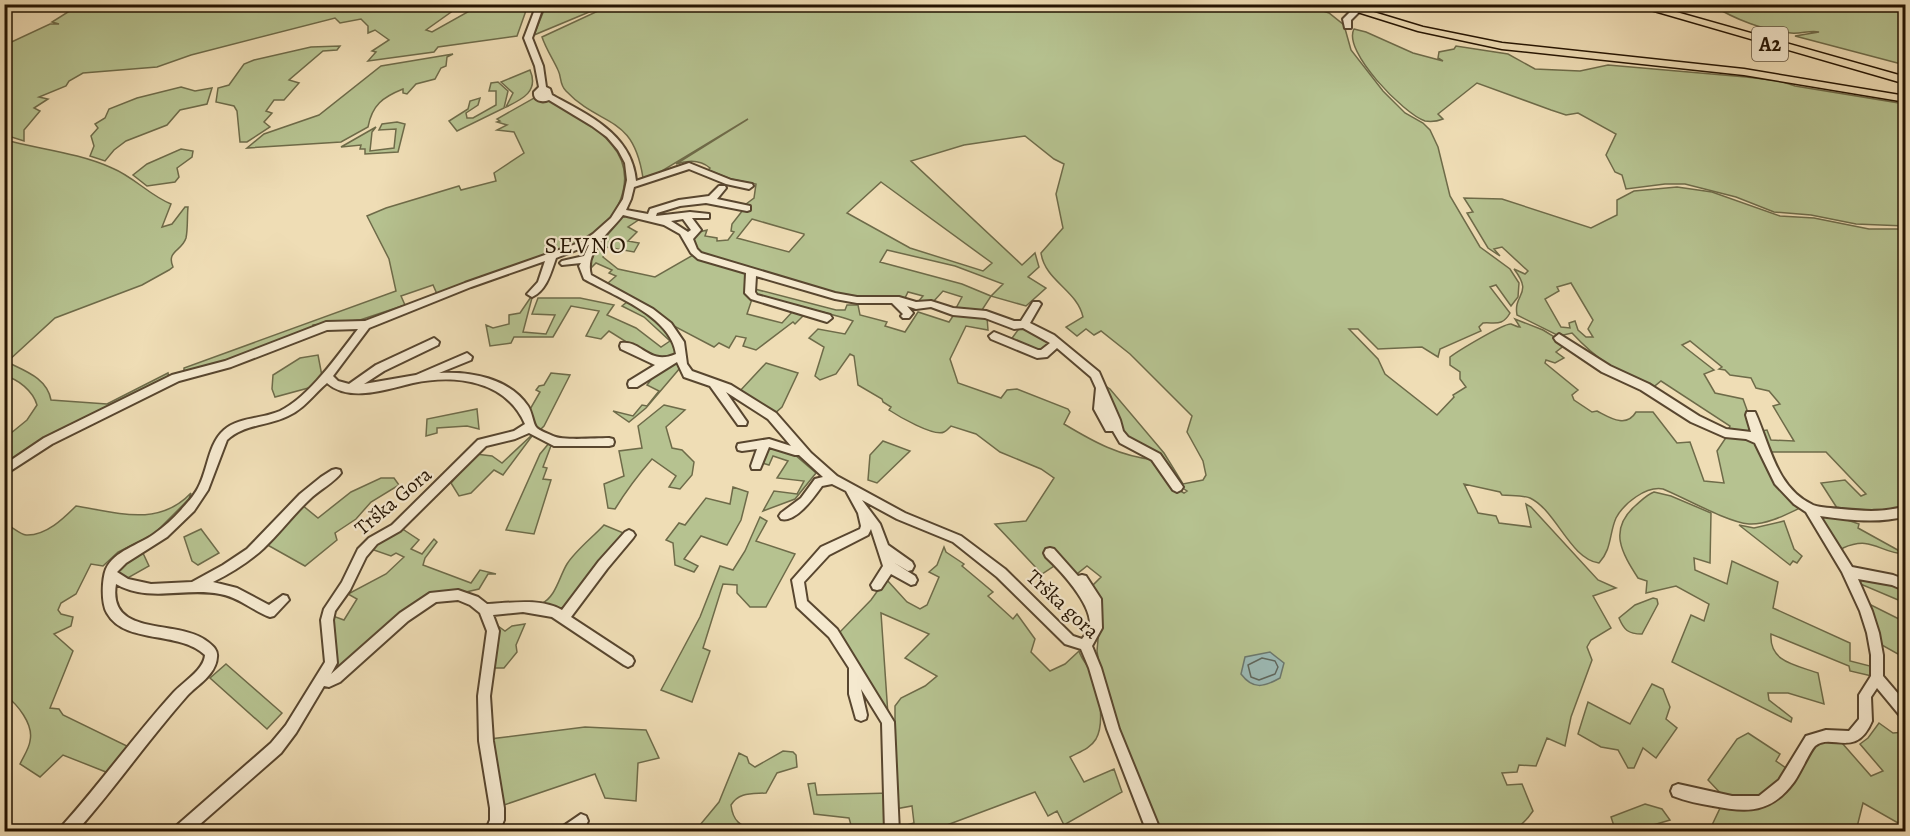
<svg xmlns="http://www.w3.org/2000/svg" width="1910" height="836" viewBox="0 0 1910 836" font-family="Alegreya,serif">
	<rect width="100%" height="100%" fill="#efddb5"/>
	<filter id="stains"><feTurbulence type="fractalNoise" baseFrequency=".00333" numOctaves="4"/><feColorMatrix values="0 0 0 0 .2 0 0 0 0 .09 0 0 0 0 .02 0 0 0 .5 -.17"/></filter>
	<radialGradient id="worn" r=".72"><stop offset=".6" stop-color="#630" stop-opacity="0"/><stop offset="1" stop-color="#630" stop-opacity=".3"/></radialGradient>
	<g fill="#b6c290" stroke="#6e6b49" stroke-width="1.5" fill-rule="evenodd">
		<path d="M613,4H1303L1329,13L1344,25L1351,50L1383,91L1405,113L1423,123L1430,130L1438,147L1450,196L1480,247L1510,269L1519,283L1518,297L1511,306L1496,285L1490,287L1510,313C1502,327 1495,322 1483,323L1479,327L1481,331L1440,349L1438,357L1422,347L1378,349L1358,329H1349L1378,359L1385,374L1437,415L1454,397L1453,395L1466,387L1460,379V372L1450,365V357C1458,351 1504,323 1511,324C1514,325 1517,327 1520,327L1515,319L1543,330L1566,344L1556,352L1564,358L1555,363L1546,360L1545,363L1578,390L1572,395L1574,400L1592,412L1597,411C1609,417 1626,429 1636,412H1653L1677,443L1690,442L1704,481L1724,483L1717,451L1727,436H1736L1756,442L1802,507C1787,514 1767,525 1749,524C1727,522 1685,498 1663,489C1646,486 1624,503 1616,518C1609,534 1612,549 1599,563C1570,559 1556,510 1530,498C1522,495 1511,496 1502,495L1500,492L1464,484L1478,513L1496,516L1499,523L1531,527L1526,504L1531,507L1598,580L1616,588L1593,596L1611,628L1591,640L1587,647L1592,660L1571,717L1565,746L1547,738L1536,766L1519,765L1517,772L1502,773L1507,785L1522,784L1533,811C1524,824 1518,829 1501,832L1158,831L1116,726L1112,702L1099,663L1097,651L1100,616L1091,587L1101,577L1087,566L1077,574L1088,589L1054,559V566L1042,574L995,524L1026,521L1054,478L1041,469L1000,452L976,434L951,426C949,428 947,431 944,432C934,437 898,416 889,410L891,407L883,402L882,399L858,385L854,356L850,354L836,374L820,380L815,376L824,347L809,338L818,329L845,334L853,321C820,309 786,306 753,293L751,288L836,310H845L847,305H858L860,315L887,322L885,326L905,332L918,312L949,322L955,313L987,317L988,330L966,326L950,359L958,383L1001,398L1007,390L1017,389L1068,409L1070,412L1064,424C1094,442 1119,456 1155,460L1175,488L1184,493L1187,491L1178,485L1162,460L1122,436L1104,385L1110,389L1164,453L1183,484L1203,480L1206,475L1203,461L1187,432L1192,416L1130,354L1101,331L1094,335L1086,329L1077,336L1066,327L1083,317C1077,290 1045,281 1041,253L1063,228L1056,194L1064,164L1054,159L1025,136L964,145L911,161L1022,265L1035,253L1039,267L1028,277L1046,288L1026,306L991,296L982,310H955L962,297L943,291L933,302L917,303L923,296L908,292L904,300L842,296L706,257C697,251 691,245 695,233L707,230L705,236L717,238V241L728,240L734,232L731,231L732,224L743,210L751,208L746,207V204L754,198L756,184L731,179L708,170L710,168C700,159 688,160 676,164L748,119L647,180L643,178C633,113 601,128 566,91C559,84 562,78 558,70C553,59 546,49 542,37ZM881,182L992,263L983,271L910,248L847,213ZM752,219L804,234V235L789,252L737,238ZM887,250L955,266L1003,284L991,296L962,284L880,262Z"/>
		<path d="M79,5H461L426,30L432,32L480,5H528L517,36L438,47L434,52L368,61L376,52L372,51L389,40L375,30L368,33V26L361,19L340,23L335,18L191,55L157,67L83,73L69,81L66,86L39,97L48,99L34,108L40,111L24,130V141L5,135V45L50,24H59L52,22Z"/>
		<path d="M546,5V4L606,5L534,35Z"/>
		<path d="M1712,5H1905V65L1795,36L1819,32C1810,30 1801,34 1791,33C1765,31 1734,19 1712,5Z"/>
		<path d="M1354,29L1366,32L1413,53L1443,61L1438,58L1439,52L1454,49L1456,46L1508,54L1535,69L1580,71L1608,65L1746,77L1780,81L1795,86L1905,104V226L1856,224L1811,215L1774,212L1736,197L1685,184H1665L1626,189L1622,175L1615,172L1606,155L1616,134L1578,113L1566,115L1551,110L1477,83L1438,114L1443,119C1438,121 1431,122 1425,121C1404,114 1342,51 1354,29Z"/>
		<path d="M340,46L337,50L323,51L289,80L299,83L284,100H274L266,111L272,113L264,122L270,127L247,142H240L237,111L234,106L216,102L218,88L229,85L244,64L254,60L311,47Z"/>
		<path d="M453,54L447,57L446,66L441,68L435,79L416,84L407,94L403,93V89C383,97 372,105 368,127L341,142L247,148L264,134L319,115L381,66Z"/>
		<path d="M530,70C539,91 523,99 506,107L513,93L501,82Z"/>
		<path d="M498,82L508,91L504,108L457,131L449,121L468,109L470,101L480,98L478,105L466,113L467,118H473L496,105V91H489L491,83Z"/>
		<path d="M181,87L195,91L212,88L207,104L180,110L167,125L126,141L114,150L105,161L90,156L94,146L91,136L98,128L95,124L105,118L109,109L137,98Z"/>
		<path d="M541,94C566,109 594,123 612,145C635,172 624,208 599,229C580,245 554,251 532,259C500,270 468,282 437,294L433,285L401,296L405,305L360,320L313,325L312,330L236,360L184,372V368L396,291L389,259L367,216L386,208L459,186L461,190L496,181L494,173L524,153L514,132L497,130L507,125L497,122L500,121L497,119Z"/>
		<path d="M397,122L405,124L398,152L365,154V149H360L361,145L341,147L376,127L372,132L370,151L394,148L396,129L379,130L382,124Z"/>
		<path d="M5,140C39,149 79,153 112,168C134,177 149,195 171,204L162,227L172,224L185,207H188C187,217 188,228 186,238C182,251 166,251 173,267L169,270L142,285L55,318L7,362C25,371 47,378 51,400L107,404L168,373L169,379L5,468V438L27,420L37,405C33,391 18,379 5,376Z"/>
		<path d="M181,149L193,151L192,157L177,168L179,177L175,182L147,186L133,175L147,164Z"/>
		<path d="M1677,187L1712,192L1780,216L1814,218L1869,229H1905L1906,350L1902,351L1906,353L1905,508L1864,514L1837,508L1821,483L1845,480L1861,496L1866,494L1826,452H1767L1760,431L1767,430L1771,440L1794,441L1773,406L1780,404L1769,391L1756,388L1751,378L1730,375L1725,370L1719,369L1722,367L1690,341L1682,345L1714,370L1704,374L1715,393L1743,399L1756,435L1728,431L1730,426L1661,381L1651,389C1618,372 1597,360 1572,333L1559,336L1517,315C1513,293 1534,295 1514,269L1525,274L1528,271L1502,247L1494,249L1500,256L1488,248L1467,213L1473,212L1464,198L1502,199L1591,228L1617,215V200L1634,191ZM1571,283L1593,320L1588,329L1593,337H1586L1578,330L1575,321L1569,323L1570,328L1561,327L1545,299L1559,291L1557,287Z"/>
		<path d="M622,214L643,217L628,227L637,232L628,241L639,243L634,252L607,247L603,257L618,269L655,277L693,255L747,274L752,299L747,314L782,323L793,311L805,314L795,324L793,322L756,350L743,346L746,338L736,336L729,348L719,343L714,347L670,324L655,310L617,293L603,282L608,283L616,276L609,273L612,270L596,263L589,270L588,266L600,243Z"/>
		<path d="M533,294L523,332L546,334L555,315L532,314L538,298H580L614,305L607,315L636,328L661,347L670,341L644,317L622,306L627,302C649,314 670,326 675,352L672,356L655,360L609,331L601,339L586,336L599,311L571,306L553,337H514L511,343L490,346L486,325L493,328L509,324V315L520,313Z"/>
		<path d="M1021,326H1024L1051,344C1037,356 1026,347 1010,341Z"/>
		<path d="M318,355L322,376L312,387L275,397L272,389L273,375L300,358Z"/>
		<path d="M677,359L680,368L646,408L629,422L613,411L633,416L642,405L647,406L659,391L647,385L653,377Z"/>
		<path d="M766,363L798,373L782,407L774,414L738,393Z"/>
		<path d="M551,373L570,375L544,426L540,430L536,429L529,411L540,392L536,390L539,386L544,385Z"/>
		<path d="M664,405L685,410L666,427L672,448L682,450L694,462L692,475L680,489L669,487L676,476L652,459C638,475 626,491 615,509L608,508L604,484L624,476L619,451L642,448L638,426Z"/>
		<path d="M477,409L479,429L467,426L437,428V433L426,436L427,419Z"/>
		<path d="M534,433L537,436H532L503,475L494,470L471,493L459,496L451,483L476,454L492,456L502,463Z"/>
		<path d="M883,441L910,451L877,483L868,480L870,455Z"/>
		<path d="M550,442L552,443L543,467L547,468L543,479L551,480L534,534L506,530L540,454Z"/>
		<path d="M775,446L795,455L816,473L795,499L763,511L774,491L797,494L804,481L777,478L788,461L773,456L769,465L762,463L767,447Z"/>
		<path d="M381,478H394L399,485L371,502L356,519L335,533L337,540L305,566L264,543L302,505L318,518L351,492Z"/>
		<path d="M733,487L748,492L741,520L727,545L701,536L684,559L698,566L694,572L675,565L673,543L666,540L679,523L685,525L706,498L730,504Z"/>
		<path d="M1654,492L1671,496L1711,513L1710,563L1694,558L1695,570L1727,584L1732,561L1778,582L1773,608L1850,643V661L1874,667L1876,677L1850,671L1849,666L1771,634C1769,662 1795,665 1818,673L1824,704L1788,693H1768L1769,700L1792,718L1791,722L1672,662L1691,615L1704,621L1709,604L1676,586L1646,593L1647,581L1638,578C1622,553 1608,530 1635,506C1641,501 1646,495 1654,492Z"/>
		<path d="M191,493L189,499L154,534L118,552L103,566L91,564L76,594L61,603L58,610L61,614L73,617L71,626L54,634L73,651L50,708L59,709L63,715L131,748L111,774L63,755L40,777L20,764C23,757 29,749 30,741C34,724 17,704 5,695V524C12,526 19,534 26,535C46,536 64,518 76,506C118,513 159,527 191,493Z"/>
		<path d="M1821,511L1859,524L1858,528L1905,554C1879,553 1872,535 1843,548L1841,553L1818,515Z"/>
		<path d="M760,517L767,521L756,541L795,554L766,607H750L737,593V585L723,584L703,648L710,651L692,702L661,690L700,617L720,566L733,570L745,551Z"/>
		<path d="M1784,521L1794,549L1802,556L1797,563L1793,561L1790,565L1739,525L1754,528Z"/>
		<path d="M604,525L626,534L568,605L557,610L541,604C556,597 559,577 567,564C576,550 593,537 604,525Z"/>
		<path d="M401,528L419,540L411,549L422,554L434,539L437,542L425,558L423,565L471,583L480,570L496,574H488L479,589L466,592L438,593L334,672C337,653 333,635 333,616L344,620L357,599L348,594L386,574L404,557L396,553L391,556L371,549Z"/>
		<path d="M201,529L219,553L198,565L192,561L184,537Z"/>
		<path d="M944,547L946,552L964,564L962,566L993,592L988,596L1013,619L1017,614L1035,639L1031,652L1050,671L1065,664L1079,651C1082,661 1089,666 1093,675C1099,691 1105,723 1096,739C1090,749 1079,752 1070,757L1084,782L1114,769L1122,792L1064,825L1057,811L1048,816L1035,792L931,831H896V828L914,823L912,806L895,809V706L901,698L925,686L937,676L905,658L929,634L881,613L888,715L838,634L871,600L886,579L907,602L920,609L927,605L939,577L929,572L937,565Z"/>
		<path d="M142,551L149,566L126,579L114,573L116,566Z"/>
		<path d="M1883,579L1905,589V612L1901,610L1903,602L1858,583L1857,580Z"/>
		<path d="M1653,598L1657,599L1658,604L1642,634C1628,634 1624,630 1619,618L1635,605Z"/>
		<path d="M1863,601L1905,622V658L1880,644Z"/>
		<path d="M525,624L516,645L517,652L504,668H493L498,626L505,631L512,626Z"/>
		<path d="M226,664L282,713L267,729L210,678Z"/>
		<path d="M1652,684L1663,689L1670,707L1666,719L1677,728L1656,758L1643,748L1634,768H1628L1618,750L1601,747L1578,734L1588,702L1630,724Z"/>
		<path d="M1879,723L1893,733L1905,732V798L1901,799L1905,809V827L1863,803L1856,831L1706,832L1712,825L1722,804L1750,806L1797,774L1816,744L1826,741L1842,743L1871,776L1883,771L1860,744L1868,738Z"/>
		<path d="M585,727L646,730L659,758L638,763L636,801L605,798L595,774L501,806L490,739Z"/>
		<path d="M1748,733L1780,754L1776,761L1790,771L1767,797L1726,799L1708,780L1737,739Z"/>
		<path d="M783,751L793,752L796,755L797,767L777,773L766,793C751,794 739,792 731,805C733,822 740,825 755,831H695L719,802L739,753L747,757L749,763L755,767Z"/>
		<path d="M815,783L817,795L889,793L888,831H872V825H851L849,818L814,814L808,784Z"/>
		<path d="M1645,804L1662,809L1670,820L1633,831H1612L1614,826L1611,817Z"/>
	</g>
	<path fill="#9cbab5" stroke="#6c786d" stroke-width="1.5" d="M1270,652L1284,663L1280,678C1264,687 1253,690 1241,674L1245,657Z"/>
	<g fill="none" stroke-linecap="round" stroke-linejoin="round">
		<path stroke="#60675c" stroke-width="1.5" d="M1262,658L1275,661L1278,667L1275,674L1259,680L1251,677L1248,665Z"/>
		<g stroke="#58462f" stroke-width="4">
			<g id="minor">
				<path d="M537,4H544L532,38L543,66L546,87L550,89L552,95C588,115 632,134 636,181L689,163L731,180L752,184L753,186L749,189L726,184L689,169L634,187L631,199L626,210L648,214L650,209L679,200L709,196L719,186H725L726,188L717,199L750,206V210L747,211L706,203L680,206L657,213L656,216L690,212L709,214V218H692L701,230L693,239L697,249L701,253L835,293L857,297H899L916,302L931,301L953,308L986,311L1014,321H1021L1033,302H1039L1041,304L1030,323L1054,335L1099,372L1120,420L1123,431L1128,437L1160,454L1181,484L1183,487L1181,490L1177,492L1173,490L1152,460L1120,443L1113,431H1106L1094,409L1096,388L1091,377L1057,348L1047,357L1037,358L991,339L989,336L994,332L1038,350H1041L1050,343L1023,328L1014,329L985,318L953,315L931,307L916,309L907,306L913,313L909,318H903L901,316L903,314L892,303H857L835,299L756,276L755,292L757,295L830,315L832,318L827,322L751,299L745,293L746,273L698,259L691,253L680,234L664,225L623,215C610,232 584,251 591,275L653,309L671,323L684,342L687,364L692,371L731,385L776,413L811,453L837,476L905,513L961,536L1005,569L1073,636L1082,639C1085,635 1089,631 1090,626C1092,604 1061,571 1046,557L1044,553L1046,549L1050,548L1054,549L1078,576L1082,575L1086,576L1101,599L1102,628L1092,646L1101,668L1119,729L1161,832H1147L1107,729L1089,668L1081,649L1065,644L997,577L953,542L897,519L862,500L880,524L888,545L912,562L914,566L912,570L908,571L893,562L915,576L917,580L915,584L911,585L891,574L881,589L877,590L873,589L871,585L883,566L871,529L868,535L829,555L804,582L807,601L837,629L894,722L899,832H885L882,723L861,689L867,715L866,719L861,721L856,719L849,694V668L829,637L797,607L792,580L821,547L860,529L861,526L858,513L846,491L832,484L822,486C814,497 796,523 781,519L779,516L781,513L801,498L815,479L823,477L799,455H795L769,447L760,469H752L751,466L757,449L742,451L738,450L737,447L738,444L769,439L791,446L768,419L726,392L747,422L746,425H738L710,386L684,377L677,362L637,387H629L628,384L629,381L655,365L621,349L620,346L621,343C642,340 648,366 676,354C671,316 614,296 584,279L579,266L581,263L562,265L560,263L562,261L584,256L589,245L556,258C551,272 547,290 532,297L527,294L538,282L545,261L471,287L369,328L333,376L338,381L349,384L376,365L434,338L439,342L438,345L384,371L364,384L416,375L467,353L472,357L471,360L439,373C470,371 509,378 528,406C532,412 533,423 536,427C539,431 549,434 553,436C563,441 596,438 609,438L613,439L614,442L613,445L609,446H554L529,433L515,439L486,446L400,531L377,544L366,557L350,590L335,611L333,620L337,663L331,674L400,613L430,593L458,590L478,597L487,604C510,603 541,598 562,610L599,561L625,532L629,530L633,532L635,535L633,538L607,569L571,617L632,657L634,661L632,665L628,667L624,665L552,617L523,612L493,615L499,631L490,696L493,741L504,808V820L499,832H485L490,820V808L479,741L478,696L487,631L480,613L470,605L458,600L436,602L408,621L340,682L329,687L324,686L296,733L281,753L191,832H173L175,827L271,743L286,725L325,662L321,620L324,609L342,582L358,549L369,538L392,525L478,440L514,431L525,424C506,380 455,374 413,383C387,389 350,403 327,383C314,394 304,409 288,416C268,426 244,424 227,440L208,490L194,511L167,537L126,563L117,572L128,579L151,584L192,582L223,565L247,549L300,494L321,477L332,470L336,469L340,470L341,473C336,481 318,491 309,500C293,515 280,533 264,548C249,562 231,573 213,582L237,588L269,605L283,595L287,596L289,600L274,616L270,617C253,611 239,597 220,594C185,587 149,603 116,584C107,639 179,618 208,642C213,646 218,650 217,657C216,675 197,685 187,696C148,740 115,788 76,832H59L61,827C100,784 134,736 173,693C183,682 204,670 205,655C179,630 125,645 107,613C101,603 102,579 106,569C114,551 139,545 154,534C164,527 173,519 181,510C187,503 194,496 198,488C208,470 208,444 224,430C239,417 262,419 280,411C309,397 338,355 358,329L327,330L231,367L179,381L52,444L4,475V465L44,438L172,375L225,361L326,322L365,321L465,283L579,243L593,234L611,218L623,199L627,180L625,163L618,150L607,137L592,126L549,100C542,103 533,101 534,92L539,87L535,66L524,38ZM683,219L691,230L688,232L671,221Z"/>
				<path d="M1353,9L1360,11L1351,20V28H1345L1343,19Z"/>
				<path d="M1559,334L1610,366L1649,384L1699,416L1726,429L1751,432L1746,415L1747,412H1755C1770,445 1776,488 1813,505C1821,508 1832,508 1841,509C1863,511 1883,513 1906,506V516C1878,524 1849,520 1820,516L1852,567L1893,575L1906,580V591L1892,585L1858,579L1872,611L1879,633L1883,655V676L1906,703V719L1901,717L1877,688L1871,697L1872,721C1856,760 1831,732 1815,746C1810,751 1800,774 1794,782C1771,813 1748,813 1713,806C1700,804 1686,801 1673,796L1671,791L1673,786L1678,784L1732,796H1759L1779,780L1806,736L1826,730L1849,731L1859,719V695L1871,676V655L1867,633L1860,611L1842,572L1806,512L1794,504L1775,484L1755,443L1746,439L1725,437L1691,422L1641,390L1602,372L1556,341L1554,338Z"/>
				<path d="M581,814L586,816L588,821C583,834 572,832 560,832L562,827Z"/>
			</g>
		</g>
		<g stroke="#251402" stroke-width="3">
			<path id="major" d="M1332,4H1347L1423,27L1502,43L1744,69L1906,96V102L1744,75L1502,49L1418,31Z"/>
		</g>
		<g stroke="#251402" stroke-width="3">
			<path id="highway" d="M1630,4H1648L1906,77V84Z"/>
		</g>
		<use href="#minor" fill="#f5e9cf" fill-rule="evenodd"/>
		<use href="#major" fill="#efddb5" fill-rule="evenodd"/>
		<use href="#highway" fill="#efddb5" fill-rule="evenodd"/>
	</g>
	<g text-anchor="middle" stroke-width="4.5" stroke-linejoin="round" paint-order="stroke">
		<rect fill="#f5e9cf" stroke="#635440" stroke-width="1.5" x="1752" y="27" width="36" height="34" rx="4.5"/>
		<g font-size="20" font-weight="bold" fill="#251402">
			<text x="1770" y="51">A2</text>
		</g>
		<g font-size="21" fill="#251402" stroke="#f5e9cf">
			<text transform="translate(393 501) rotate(-40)" y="7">Trška Gora</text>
			<text transform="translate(1063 604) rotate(43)" y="7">Trška gora</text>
		</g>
		<g font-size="24" letter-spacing="1.5" fill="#251402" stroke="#f5e9cf">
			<text x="586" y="253">SEVNO</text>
		</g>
	</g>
	<rect width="1910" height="836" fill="none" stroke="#efddb5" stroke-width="24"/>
	<rect x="6" y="6" width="1898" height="824" fill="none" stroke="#251402" stroke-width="3"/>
	<rect x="12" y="12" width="1886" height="812" fill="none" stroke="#251402" stroke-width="1.5"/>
	<rect width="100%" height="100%" filter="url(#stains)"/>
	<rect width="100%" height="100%" fill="url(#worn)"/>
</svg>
